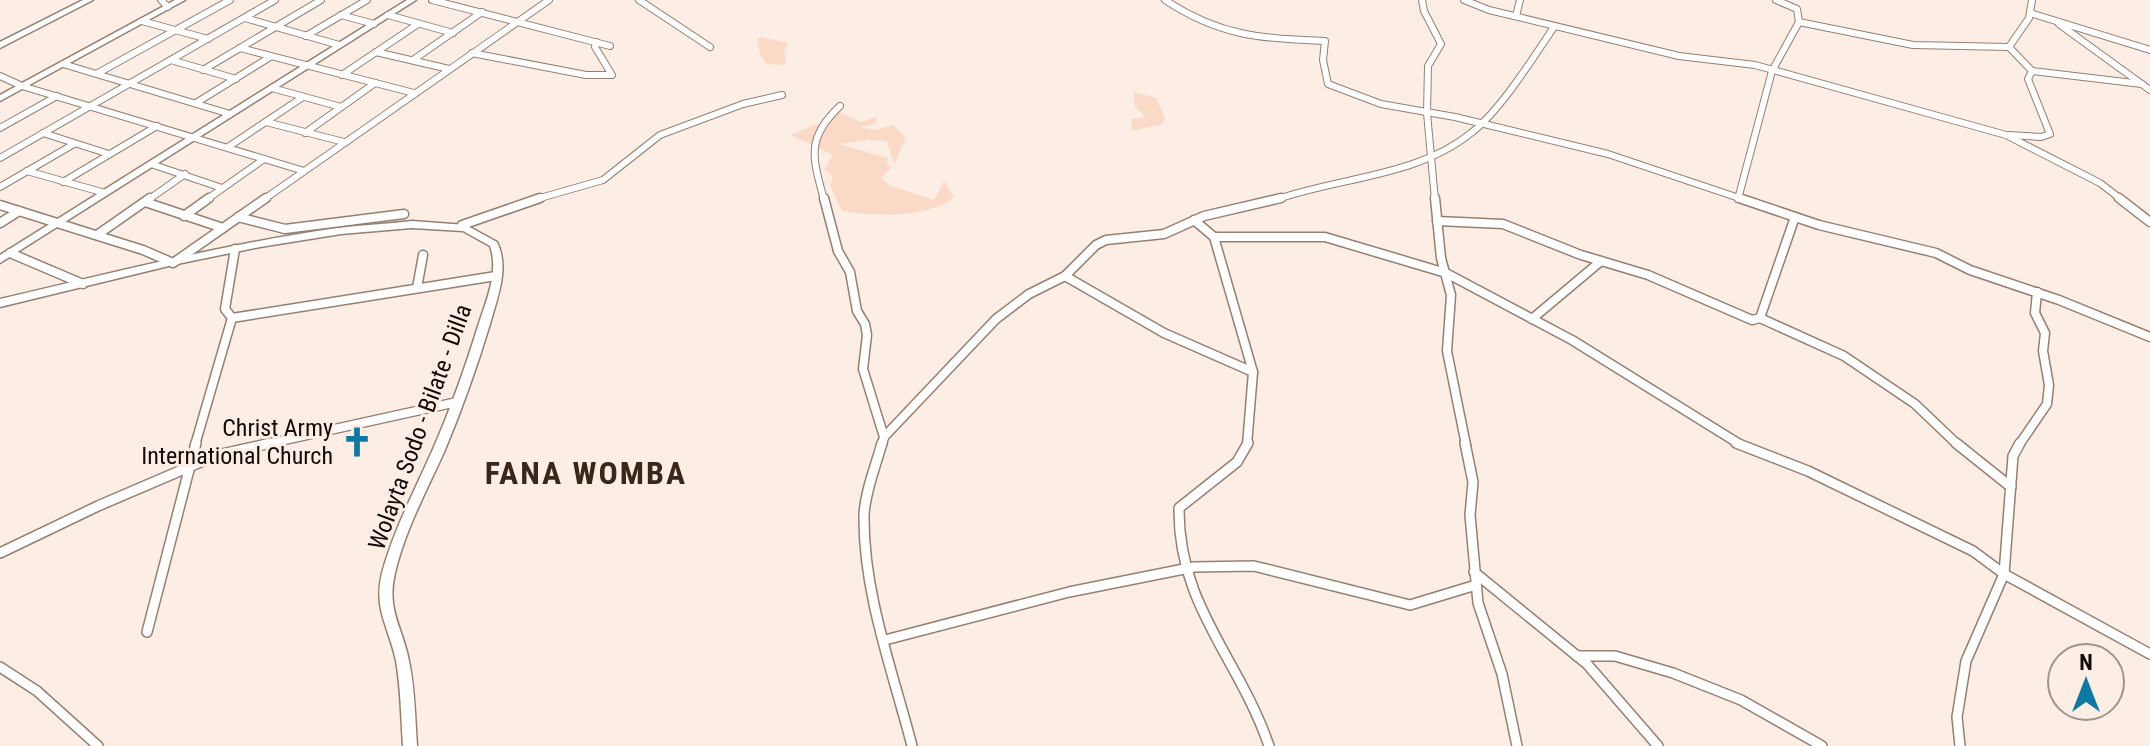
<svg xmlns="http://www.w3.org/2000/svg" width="2150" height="746" viewBox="0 0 2150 746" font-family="'Roboto Condensed',sans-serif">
	<rect width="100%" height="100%" fill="#fdeee5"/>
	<g fill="#fadac7">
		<path d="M761,37L787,43L788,46L784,51L786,62L783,65L767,64L760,55L757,39Z"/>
		<path d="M1133,92L1157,98L1165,119L1162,124L1132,131L1131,119L1146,117L1135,107Z"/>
		<path d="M836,111L862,122L877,116L875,124L860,127L876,130L893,125L906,138L894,165L887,141L867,140L839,144L888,158L887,164L891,168L881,178L891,186L934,200L944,181L954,196C933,219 871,216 842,211L830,186L833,176L824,170L833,155L791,135L816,124L827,128Z"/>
	</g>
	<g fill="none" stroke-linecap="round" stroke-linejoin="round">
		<g stroke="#957f72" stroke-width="8">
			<g id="street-far2">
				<path d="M161,0L168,7"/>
				<path d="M432,0L610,46"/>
				<path d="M639,0L710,47"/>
				<path d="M1165,0C1219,36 1262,39 1325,41L1323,60L1328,84L1381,104L1455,117L1608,154L1745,200"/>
				<path d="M1422,0L1424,11L1441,44L1428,66L1427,113L1435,200"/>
				<path d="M1464,0L1489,10L1679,56L1755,65L2006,135L2100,183L2122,200"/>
				<path d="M2030,13L2150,50"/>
				<path d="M341,15L374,24"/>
				<path d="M388,15L453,33"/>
				<path d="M1516,16L1520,0"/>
				<path d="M245,18L339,45"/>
				<path d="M142,21L208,39"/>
				<path d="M1799,22L1913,45L2009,47L2032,71L2028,79L2050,134L2041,137L2009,135"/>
				<path d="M2059,24L2150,90"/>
				<path d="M306,36L367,0"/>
				<path d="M2009,47L2029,18L2032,0"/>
				<path d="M240,48L414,93"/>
				<path d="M376,52L449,69"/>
				<path d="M472,53L586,75H612L595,47L596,42"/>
				<path d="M171,60L236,79"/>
				<path d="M413,60L482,12"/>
				<path d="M63,64L230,114"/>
				<path d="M203,70L321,0"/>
				<path d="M2032,71L2142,84"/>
				<path d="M98,73L230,0"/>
				<path d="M342,75L418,24"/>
				<path d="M0,76L22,86L304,171"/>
				<path d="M272,88L341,107"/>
				<path d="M196,103L270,57"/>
				<path d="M266,122L344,142"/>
				<path d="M0,128L57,96"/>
				<path d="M43,133L109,154"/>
				<path d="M305,133L375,83"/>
				<path d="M228,147L303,97"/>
				<path d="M0,158L275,0"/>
				<path d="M151,164L222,188"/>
				<path d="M27,171L105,193"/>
				<path d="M63,182L157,126"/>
				<path d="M0,187L74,144"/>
				<path d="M1738,199L1772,71L1799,22L1797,9L1776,0"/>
				<path d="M148,200L185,174"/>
				<path d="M206,200L264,159"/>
				<path d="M263,200L549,0"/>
				<path d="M533,200L603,180L660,135L743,104L782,95"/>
				<path d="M824,200C813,158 805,139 840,106"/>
				<path d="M1275,200C1339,177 1417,177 1471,133C1500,111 1533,58 1554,27"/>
			</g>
		</g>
		<g stroke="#957f72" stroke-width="11">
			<g id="street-far1">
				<path d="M824,198L838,251L850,272L857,311L865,324L867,335L863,369L884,437"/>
				<path d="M1435,198L1441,258L1451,295L1447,351L1466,445"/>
				<path d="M1739,198L1819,225L1936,253L1970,270L2059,300L2150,337"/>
				<path d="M2119,198L2150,222"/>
				<path d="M145,202L223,228"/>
				<path d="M0,205L143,250L173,263L266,198"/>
				<path d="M184,216L209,198"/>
				<path d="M238,217L285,229L404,214"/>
				<path d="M1194,220L1214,237L1253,372L1247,445"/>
				<path d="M1437,221L1503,224L1581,255L1648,275L1752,320L1760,318L1795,217"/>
				<path d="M0,223L19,211"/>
				<path d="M462,225L540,198"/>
				<path d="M97,235L150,198"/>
				<path d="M1214,237H1325L1446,273L1572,340L1741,445"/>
				<path d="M235,249L225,309L232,318L496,276"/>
				<path d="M10,253L83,284"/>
				<path d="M1065,276L1164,333L1253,372"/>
				<path d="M417,288L423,255"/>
				<path d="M1760,318L1844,356L1915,404L1958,445"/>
				<path d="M1532,319L1601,261"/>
				<path d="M195,445L232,318"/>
				<path d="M262,445L457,402"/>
				<path d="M882,445L884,437L996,319L1029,294L1065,276L1096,245L1106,240L1164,234L1204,216L1281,198"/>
				<path d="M2019,445L2047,404L2049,385L2043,351L2045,333L2035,313L2037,292"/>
			</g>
		</g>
		<g stroke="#957f72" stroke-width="12">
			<g id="street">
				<path d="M882,443C876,465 865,492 864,515C863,593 893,672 912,746"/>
				<path d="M1248,443L1237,462L1179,508C1178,606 1239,658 1269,746"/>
				<path d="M1465,443L1473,482L1470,515L1478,603L1502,674L1517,746"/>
				<path d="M1736,443L1808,471L1973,551L2004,574L2150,654"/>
				<path d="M1956,443L2011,487"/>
				<path d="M0,553L98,506L217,455L271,443"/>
				<path d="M1474,572L1587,664L1658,746"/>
				<path d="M147,632L196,443"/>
				<path d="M885,640L1069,592L1194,567L1254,566L1410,605L1476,585"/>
				<path d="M1577,656H1615L1673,673L1741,700L1822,746"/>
				<path d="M0,667L37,691L98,746"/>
				<path d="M1960,746L1957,717L1966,661L2004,574L2013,456L2020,443"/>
			</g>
		</g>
		<g stroke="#957f72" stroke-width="3">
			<g id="secondary">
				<path d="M175,0H185L0,101V95Z"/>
				<path d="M407,0H416L0,263V255Z"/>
				<path d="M412,221L466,225L497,242C510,268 497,298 490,324C477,367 462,409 445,450C427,490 405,530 395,573C386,610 403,628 409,661C415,689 415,718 417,746H403C401,718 401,689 396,661C389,627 373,609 382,573C394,529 415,490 433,449C451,408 466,365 479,323C487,299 499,271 490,246L463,231L412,228L341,234L260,247L177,264L0,307V299C112,273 224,244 338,228C362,225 387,224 412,221Z"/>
			</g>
		</g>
		<g stroke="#957f72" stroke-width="3">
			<path id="primary" d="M83,0H93L0,48V42Z"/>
		</g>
		<use href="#street-far2" stroke="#fff" stroke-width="6"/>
		<use href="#street-far1" stroke="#fff" stroke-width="8"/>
		<use href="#street" stroke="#fff" stroke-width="9"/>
		<use href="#secondary" fill="#fff" fill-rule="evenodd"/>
		<use href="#primary" fill="#fff" fill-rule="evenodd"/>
	</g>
	<defs>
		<g id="church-bare" transform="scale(2.4)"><path d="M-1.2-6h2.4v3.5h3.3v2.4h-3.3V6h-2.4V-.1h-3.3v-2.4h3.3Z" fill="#0f79a4" stroke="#fdeee5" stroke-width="2.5" paint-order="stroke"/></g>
	</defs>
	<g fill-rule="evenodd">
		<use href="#church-bare" x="357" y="442"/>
	</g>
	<g text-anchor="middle" stroke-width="6" stroke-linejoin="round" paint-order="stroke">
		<g font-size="24" fill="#120a06" stroke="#fdeee5">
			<text transform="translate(420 427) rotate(-70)" y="8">Wolayta Sodo - Bilate - Dilla</text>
		</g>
		<g font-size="24" fill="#120a06" stroke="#fdeee5" text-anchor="end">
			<text x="333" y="436">Christ Army<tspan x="333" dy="28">International Church</tspan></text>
		</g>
		<g font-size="32" font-weight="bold" letter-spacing="2" fill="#39271c" stroke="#fdeee5">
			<text x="586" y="484">FANA WOMBA</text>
		</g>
	</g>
	<g transform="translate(2086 682)"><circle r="38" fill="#fdeee5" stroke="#9f938c" stroke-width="2"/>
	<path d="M0-6L14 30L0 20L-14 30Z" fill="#0f79a4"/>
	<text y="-12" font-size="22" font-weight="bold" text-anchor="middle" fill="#120a06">N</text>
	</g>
</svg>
